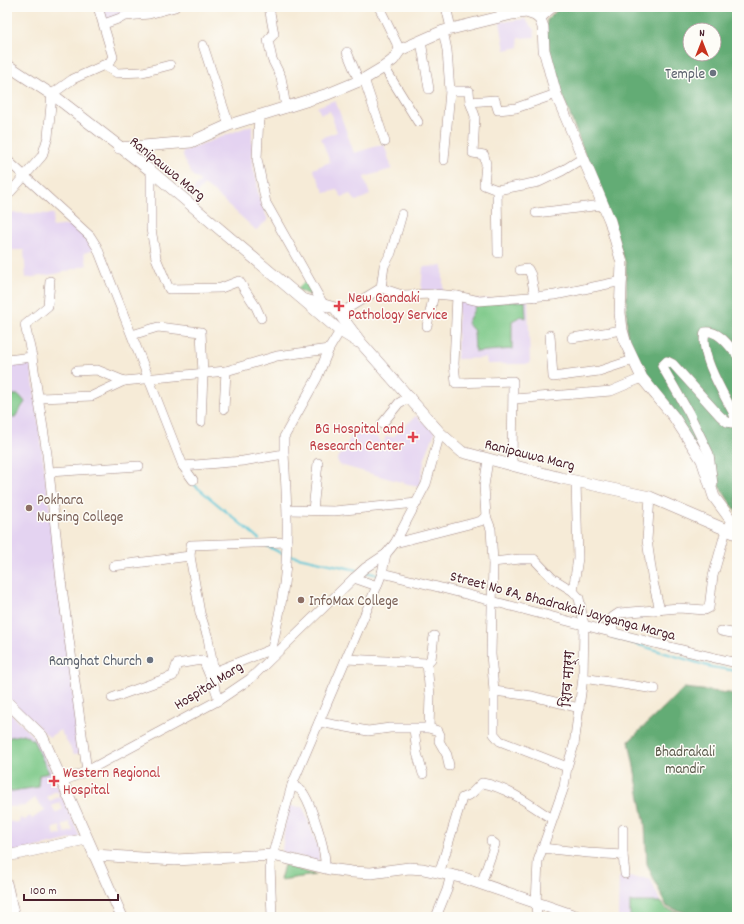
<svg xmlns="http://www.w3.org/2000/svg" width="744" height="924" viewBox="0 0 744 924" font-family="Dekko,'Playpen Sans Deva',sans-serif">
	<rect width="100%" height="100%" fill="#fdfcf7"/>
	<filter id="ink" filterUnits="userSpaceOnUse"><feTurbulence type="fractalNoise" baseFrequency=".025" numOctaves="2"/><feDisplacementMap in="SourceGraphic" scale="8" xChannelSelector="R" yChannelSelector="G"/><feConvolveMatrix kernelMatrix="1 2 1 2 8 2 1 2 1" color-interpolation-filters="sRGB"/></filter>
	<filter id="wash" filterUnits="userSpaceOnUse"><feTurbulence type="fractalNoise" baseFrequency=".012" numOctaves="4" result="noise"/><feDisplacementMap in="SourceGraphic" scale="16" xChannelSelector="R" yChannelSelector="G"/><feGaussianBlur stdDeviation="0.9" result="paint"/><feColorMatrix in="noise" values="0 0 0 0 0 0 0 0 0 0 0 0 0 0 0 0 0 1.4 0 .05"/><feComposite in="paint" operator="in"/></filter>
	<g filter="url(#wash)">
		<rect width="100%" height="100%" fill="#f6ebd7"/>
		<g fill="#e4d3f1" fill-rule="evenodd">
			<path d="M102,7H170L106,21Z"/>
			<path d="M525,19L534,30L535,37L518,38L519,47L505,50L500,22Z"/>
			<path d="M335,100L354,153L384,144L392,169L364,177L370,195L356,201L350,194L342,197L337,190L325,193L313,169L330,162L321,138L337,132L330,111L321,114L317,107Z"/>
			<path d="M252,125V164L257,181L258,195L268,220L256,230L215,193L204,185L193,198L189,195L200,181L192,175L186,164L182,152Z"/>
			<path d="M10,213L54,214L52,227L78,224L94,250L84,253L87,265L56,274L26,278L24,250H7V214Z"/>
			<path d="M443,266V293L421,292L423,267Z"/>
			<path d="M458,299H528L530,364H487L486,358L457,359Z"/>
			<path d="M31,363L81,753L74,754L60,730L49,737L7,697V365Z"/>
			<path d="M416,416L435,432L425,458L419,487L340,465L337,460L356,429L378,438L383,445L386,436L393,437Z"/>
			<path d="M7,709L39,743L80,837L7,854V821L19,823L20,818L25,820L30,816L32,819L45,810L35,798L25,806L7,807V792L38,787L39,775L49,773L23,734L7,738ZM56,790L60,796L50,801L47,797ZM60,802L63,809L55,813L52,806ZM69,822L73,831L65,833L62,825ZM60,826L62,834L55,836L53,828Z"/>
			<path d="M287,806L303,807L319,850V861L282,852Z"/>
			<path d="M619,877L650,878L660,901L667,909L681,913L678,917H618Z"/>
		</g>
		<g fill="#7bc887" stroke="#627459">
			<path d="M305,281L315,297L297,289Z"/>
			<path d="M525,301L526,318L521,316L512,321V349L475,352L474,331L467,323L476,306L483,303Z"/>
			<path d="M7,395H19L25,402L15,417L7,418Z"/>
			<path d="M23,734L33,740L49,773L39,775L38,787L7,792V738Z"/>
			<path d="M284,865L315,875L280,880Z"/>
			<path d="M630,902H660L666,909L680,913L678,917H630Z"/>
		</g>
		<g fill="#64ac74" stroke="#576650" fill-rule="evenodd">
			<path d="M560,7H737V513L672,415L644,379L627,339L626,264L552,67L546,33L547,20ZM690,30H714V54H690Z"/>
			<path d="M684,688L737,694V917H700L667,907L647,864L645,824L629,741Z"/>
		</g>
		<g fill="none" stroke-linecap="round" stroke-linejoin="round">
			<g stroke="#5ec7d9" stroke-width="2">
				<path d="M192,483L259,539"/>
				<path d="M267,546L283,554"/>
				<path d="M289,555L357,570"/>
				<path d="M365,572L379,575"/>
				<path d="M613,637L711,667L737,671"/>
			</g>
		</g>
	</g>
	<g filter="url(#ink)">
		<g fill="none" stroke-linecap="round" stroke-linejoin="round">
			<g stroke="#a08581" stroke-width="10">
				<g id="minor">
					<path d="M269,7L274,34L268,40L272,59L281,77L286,108"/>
					<path d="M379,7L400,50"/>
					<path d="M446,7L451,28"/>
					<path d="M540,19L553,7"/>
					<path d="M104,24L126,16L149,14L175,7"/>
					<path d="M443,31L447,50L450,91L444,160"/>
					<path d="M421,41L429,89"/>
					<path d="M203,45L229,125"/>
					<path d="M347,52L359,81"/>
					<path d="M103,65L117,73L143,72L170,65"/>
					<path d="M384,67L418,122"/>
					<path d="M364,79L385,142"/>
					<path d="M450,91H469L470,102L495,100L498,110L516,108L556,94"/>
					<path d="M470,102L475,116L473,153L484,155L486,164L484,185L497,190"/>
					<path d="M259,115L257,159L266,203L323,304"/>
					<path d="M7,160L90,236L97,247L183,466L193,480"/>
					<path d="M151,171V229L156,258L169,289L221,288L239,281L256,307L261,318"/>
					<path d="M7,196L42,156L48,137L52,94L73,79L109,63L113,57L98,7"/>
					<path d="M536,213L602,205"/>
					<path d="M498,253L497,190L539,182L562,171L583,158"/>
					<path d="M520,270L528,269L531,275L535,297"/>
					<path d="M381,288L402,295L434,294L457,296L479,301L555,295L622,281"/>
					<path d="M457,296L454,364L456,383L513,381L512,466"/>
					<path d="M341,315L350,307L381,288L384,266L391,253L402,214"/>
					<path d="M427,326L434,294"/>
					<path d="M132,335L158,327L201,332L203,374L201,422"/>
					<path d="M550,335L553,377L599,371L633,360"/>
					<path d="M572,338L622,330"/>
					<path d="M32,357L25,325L48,306L50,281"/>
					<path d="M7,360L32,357L47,454L61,580L87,771"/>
					<path d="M76,371L97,370L124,381"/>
					<path d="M40,398L92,396L124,381L226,371L277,356L329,349"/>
					<path d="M514,399L611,391L642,378"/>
					<path d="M224,409L226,371"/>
					<path d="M382,424L399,403L410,397"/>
					<path d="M284,454V437L317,378L329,349L340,331"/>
					<path d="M488,460L484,486L486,516L491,529L493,562L491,654L494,691V734L500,741L567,767"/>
					<path d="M183,466L243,461L284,454C287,502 290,550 282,598C279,618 274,638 270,658"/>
					<path d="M49,472L139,466"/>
					<path d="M713,484L709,454L689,413L662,366L667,361L673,364L720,416L727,422L732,423L735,418L733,412C723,393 699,354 705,332C718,329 730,347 737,355"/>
					<path d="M650,497L647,540L653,582L660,610"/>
					<path d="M288,510L334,511L417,503"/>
					<path d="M313,510L318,463"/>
					<path d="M395,543L481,521L486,516"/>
					<path d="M493,562L520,559H534L552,578L573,591L579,598L584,625L583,678L574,745L567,767L564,787L538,861L536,904L537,917"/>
					<path d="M113,566L190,556"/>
					<path d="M382,573C501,602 618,636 737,663"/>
					<path d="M354,578L377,586"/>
					<path d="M573,591L578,558L576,481"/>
					<path d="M721,631L737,634"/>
					<path d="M613,632V617L619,613L679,608L705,610L709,608L713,576L726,530"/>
					<path d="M346,659L427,663"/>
					<path d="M214,672L272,649"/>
					<path d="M583,678L655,689"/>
					<path d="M494,691L532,696L579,708"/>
					<path d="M112,698L173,676L177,664L201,660L204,662L212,681"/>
					<path d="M219,700L213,682L214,672L208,638L200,613L190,556L191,545L287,542"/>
					<path d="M319,722L368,731L390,728H429L438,731L440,735L439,741L447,755L449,766"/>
					<path d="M429,728L430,696L427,663L431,659L434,636"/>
					<path d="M414,729L417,753L423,774"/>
					<path d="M63,781L87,771L219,700L250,679L354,578L365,568L386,554"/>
					<path d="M292,785C296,787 302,790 304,794C312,807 325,848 325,863L321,867"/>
					<path d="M542,848L588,853L623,855L625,874"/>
					<path d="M623,855V829"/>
					<path d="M440,871L462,798L471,794L482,783C507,787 531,805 552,819"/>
					<path d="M7,883L15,917"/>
					<path d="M481,884L495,844L491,841"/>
					<path d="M272,917L270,864L292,785L377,586L382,573L386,554L395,543L426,484L440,433"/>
					<path d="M436,917L447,890L451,874"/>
				</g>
			</g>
			<g stroke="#a08581" stroke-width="12">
				<g id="major">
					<path d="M7,65L57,98L151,171L340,331L358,342"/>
					<path d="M119,148L191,142L229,125L328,94L364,79L384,67L393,60L400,50L443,31L512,14L526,12L535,15L540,19L543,27L544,50L556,94L610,221L622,263L620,313L622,330L626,344L642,378L674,417L702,460L714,497L731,520L730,531"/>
					<path d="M306,300L335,308L362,344L440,433L462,452L561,478L650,497L736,534"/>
					<path d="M7,702L42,736L122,917"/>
					<path d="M94,855L175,860L273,855L329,869L352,872L371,873L409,868L423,869L464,878L578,917"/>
					<path d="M7,856L86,839"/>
				</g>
			</g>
			<use href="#minor" stroke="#fff" stroke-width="9"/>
			<use href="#major" stroke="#fff" stroke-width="11"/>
		</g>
	</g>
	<g fill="#6b7280" stroke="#fdfcf7" stroke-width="1.5">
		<circle cx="713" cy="73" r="4"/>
		<circle cx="150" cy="660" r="4"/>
	</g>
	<g fill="#e0444e" stroke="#fdfcf7" stroke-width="1.5">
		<path d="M337 300h4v4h4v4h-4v4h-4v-4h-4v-4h4z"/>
		<path d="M411 431h4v4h4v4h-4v4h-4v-4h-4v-4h4z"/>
		<path d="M52 775h4v4h4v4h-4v4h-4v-4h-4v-4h4z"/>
	</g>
	<g fill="#8d6e63" stroke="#fdfcf7" stroke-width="1.5">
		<circle cx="29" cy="508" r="4"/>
		<circle cx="301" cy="600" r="4"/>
	</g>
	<g text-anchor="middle" stroke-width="3" stroke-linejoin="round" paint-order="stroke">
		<g font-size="15" fill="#5b616d" stroke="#fdfcf7" text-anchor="end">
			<text x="705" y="78">Temple</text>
			<text x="142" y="665">Ramghat Church</text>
		</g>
		<g font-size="15" fill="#4a1f2b" stroke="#fdfcf7">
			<text transform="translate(168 168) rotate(39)" y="5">Ranipauwa Marg</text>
			<text transform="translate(530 454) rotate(14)" y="5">Ranipauwa Marg</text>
			<text transform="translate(563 605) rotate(15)" y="5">Street No 8A, Bhadrakali Jayganga Marga</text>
			<text transform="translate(567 679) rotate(-86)" y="5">शिव मार्ग</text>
			<text transform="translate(208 685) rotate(-32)" y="5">Hospital Marg</text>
		</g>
		<g font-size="15" fill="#be3a42" stroke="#fdfcf7" text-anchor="start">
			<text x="348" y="302">New Gandaki<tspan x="348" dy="17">Pathology Service</tspan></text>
			<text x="404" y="433" text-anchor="end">BG Hospital and<tspan x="404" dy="17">Research Center</tspan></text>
			<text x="63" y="777">Western Regional<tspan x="63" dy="17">Hospital</tspan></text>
		</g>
		<g font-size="15" fill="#785e54" stroke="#fdfcf7" text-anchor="start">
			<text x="37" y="504">Pokhara<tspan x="37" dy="17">Nursing College</tspan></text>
			<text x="309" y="605">InfoMax College</text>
		</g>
		<g font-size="15" fill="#5b5a4b" stroke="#fdfcf7">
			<text x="685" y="756">Bhadrakali<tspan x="685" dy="17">mandir</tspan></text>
		</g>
	</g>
	<rect width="744" height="924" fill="none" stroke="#fdfcf7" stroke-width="24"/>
	<g transform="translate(702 42)"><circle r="19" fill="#fdfcf7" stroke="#b5a4a5"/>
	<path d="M0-3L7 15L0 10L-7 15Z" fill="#c8321e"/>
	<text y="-6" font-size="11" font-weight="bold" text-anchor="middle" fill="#4a1f2b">N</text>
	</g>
	<path d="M24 894v6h94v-6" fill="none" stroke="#4a1f2b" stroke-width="2"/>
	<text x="30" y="894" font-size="12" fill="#4a1f2b" stroke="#fdfcf7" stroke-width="3" paint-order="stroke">100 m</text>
</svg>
